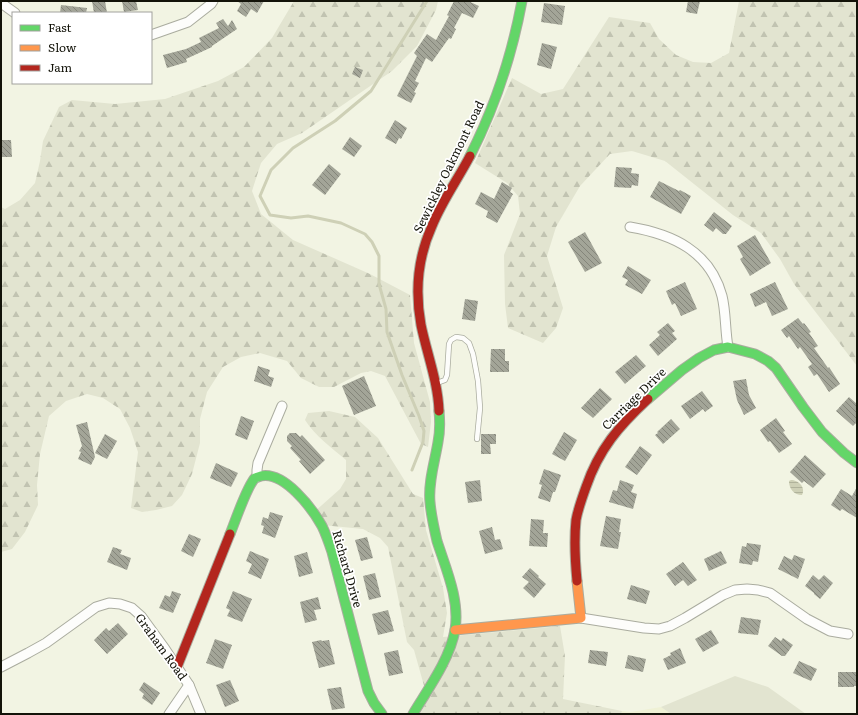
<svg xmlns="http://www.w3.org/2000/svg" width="858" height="715" viewBox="0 0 858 715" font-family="Literata,serif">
	<defs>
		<pattern id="forest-firs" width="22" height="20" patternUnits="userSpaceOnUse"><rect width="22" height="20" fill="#e2e4d0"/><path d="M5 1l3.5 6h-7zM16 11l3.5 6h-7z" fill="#c1c3b1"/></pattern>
		<pattern id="water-rules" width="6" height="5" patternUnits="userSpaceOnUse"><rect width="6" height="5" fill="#ced0b6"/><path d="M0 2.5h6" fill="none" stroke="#b0b29b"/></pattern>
		<pattern id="building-back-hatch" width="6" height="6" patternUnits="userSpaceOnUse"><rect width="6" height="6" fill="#a3a598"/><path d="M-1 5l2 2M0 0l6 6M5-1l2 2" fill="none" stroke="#84857a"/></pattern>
	</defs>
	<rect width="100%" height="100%" fill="#f2f4e3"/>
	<path fill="#eff1d5" d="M661,707L671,714H621L622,711L631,712Z"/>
	<path fill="#e2e4d0" d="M735,676L768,687L806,714H671L661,707Z"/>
	<g fill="url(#forest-firs)">
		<path d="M294,1H438L436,10L417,46L392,71L302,133L277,144L261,163L252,191L261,214L293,240L370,274L410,295L414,343L430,402L431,422L428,447L421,444L385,376L371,371L361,373L334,387H319L301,378L287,361L260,353L241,357L223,367L207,392L200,419V443L192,474L182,495L172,506L156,510L142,512L131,508L138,452L130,428L120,409L103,398L87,394L66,401L49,416L40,454L37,485L38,505L25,532L12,549L1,552V207L5,209L20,200L35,183L40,161L43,141L59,107L72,100L115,104L165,99L218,81L244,67L272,38Z"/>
		<path d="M739,1H857V366L824,323L794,284L780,259L761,233L733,215L665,161L632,151L610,154L580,186L556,227L547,256L563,308L556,328L543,343L508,328L505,304L504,255L520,214L518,196L507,183L475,163L512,78L541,94L563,89L609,17L650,23L659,39L676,55L693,62L711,63L729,53Z"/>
		<path d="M329,411L355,417L378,438L413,494L423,498L426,530L443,588L447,613L443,637L560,626L565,656L563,699L622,711L621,714H420L428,700L414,650L407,642L388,547L380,538L363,529L322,525L313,513L340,489L346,479V460C332,448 315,436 305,420L308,413Z"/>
	</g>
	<path fill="url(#water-rules)" d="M791,480C798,480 806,487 802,495C794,495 789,489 789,481Z"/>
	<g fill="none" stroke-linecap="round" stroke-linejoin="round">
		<path stroke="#ced0b6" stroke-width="3" d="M412,470L423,442L424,431L419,416L402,375L387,332L386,309L379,284V256L372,242L365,234L341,223L308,216L291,218L270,215L260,196L271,170L293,148L335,121L371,91L427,1"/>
	</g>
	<g fill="url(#building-back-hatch)">
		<path d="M92,1H105L107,13H94Z"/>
		<path d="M122,1H136L138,10L124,12Z"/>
		<path d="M237,1H264L257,13L251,9L246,17L237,11L241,4Z"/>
		<path d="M454,1H468L479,6L473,18L462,13L454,28L456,29L451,39L449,38L432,62L426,58L415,81L419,83L414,92L416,93L411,103L397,96L417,56L414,53L427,34L436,40L449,16L447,15Z"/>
		<path d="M688,1H700L697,14L686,12Z"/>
		<path d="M544,3L565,6L562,25L541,22Z"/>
		<path d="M61,5L87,8L86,13H60Z"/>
		<path d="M223,19L228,26L232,20L237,29L212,46V47L186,59L187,62L167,68L163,55L186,49L201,42L199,38L219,28L216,23Z"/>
		<path d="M542,43L557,47L551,69L537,65Z"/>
		<path d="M355,67L363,70L360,78L352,74Z"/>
		<path d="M395,120L407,128L401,139L399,138L396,144L385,138Z"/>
		<path d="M350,137L362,146L354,157L342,149Z"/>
		<path d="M1,140H11L12,157H1Z"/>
		<path d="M329,164L341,174L325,195L312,185Z"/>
		<path d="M616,167L632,168L631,173L639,174L638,186L632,185L631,188L614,187Z"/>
		<path d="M659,181L679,191L680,190L691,196L681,214L650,197Z"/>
		<path d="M502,182L512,188L510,192L513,194L497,223L486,217L488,211L475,204L481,192L494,199Z"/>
		<path d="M714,212L732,226L726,234H723L716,228L713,232L704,225Z"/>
		<path d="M585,232L602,263L585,272L568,242Z"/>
		<path d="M755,235L771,263L750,276L740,259L743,257L737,246Z"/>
		<path d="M628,266L651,280L642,294L625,285L628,280L622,277Z"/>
		<path d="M685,282L697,309L681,316L675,303L672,305L666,291Z"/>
		<path d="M775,282L788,309L772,316L766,302L755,307L750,294Z"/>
		<path d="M465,299L478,301L475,321L462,319Z"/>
		<path d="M798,318L803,324L804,323L811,332L809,333L818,346L814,348L828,368L829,367L840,384L829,392L817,374L814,376L808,367L812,364L800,347L798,349L789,336L787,338L781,330Z"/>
		<path d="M668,323L675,331L672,333L677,339L658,356L649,345L660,335L657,332Z"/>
		<path d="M491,349H505V361H509V372H490Z"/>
		<path d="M636,355L646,366L625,384L615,372Z"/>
		<path d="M258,366L270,370L268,376L274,378L271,387L254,381Z"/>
		<path d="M364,376L376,406L354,415L342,386Z"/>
		<path d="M746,379L749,395L756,408L744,415L737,400L733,381Z"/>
		<path d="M600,388L612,399L593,418L581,408Z"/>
		<path d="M702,391L713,406L705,412L703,409L690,419L681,406Z"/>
		<path d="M849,397L857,404V422L853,426L836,411Z"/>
		<path d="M241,416L254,421L247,440L235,435Z"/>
		<path d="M776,418L785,431L783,432L792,444L779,453L770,441L768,442L760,430Z"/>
		<path d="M671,419L680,429L663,444L655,435L658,433L657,432Z"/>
		<path d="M87,422L95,457L91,465L78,459L81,452L79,451L82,446L76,425Z"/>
		<path d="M564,432L577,440L565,461L552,454Z"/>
		<path d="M290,433H296L300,437L302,435L325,460L310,474L299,461L301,460L290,448L292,446L287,441V436Z"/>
		<path d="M105,434L117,441L107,459L95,453Z"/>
		<path d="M481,434H496V444H490L491,454H481Z"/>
		<path d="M640,446L652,455L637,475L625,467Z"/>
		<path d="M805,455L826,474L813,488L804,481L802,483L790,472Z"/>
		<path d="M216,463L238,473L231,487L210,478Z"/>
		<path d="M544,469L561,475L555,492H553L550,502L538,498L542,485L539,484Z"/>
		<path d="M480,480L482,501L468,503L465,482Z"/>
		<path d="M620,480L634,485L631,492L637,494L633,509L609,502L613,490L617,491Z"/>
		<path d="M857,487V518L842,509L840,511L831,505L841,489L852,496Z"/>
		<path d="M270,512L283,516L275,538L262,533L264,526L261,525L263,517L268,519Z"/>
		<path d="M606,516L621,519L619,532H621L618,549L600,546Z"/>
		<path d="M531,519L544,520L543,533H548L547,547L529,546Z"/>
		<path d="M492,527L495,540L500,539L503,549L485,554L479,531Z"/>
		<path d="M189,534L201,539L193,557L181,551Z"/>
		<path d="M367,537L373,558L361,561L355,540Z"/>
		<path d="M747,543L761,545L758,562L753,561L752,565L739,563L742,546L746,547Z"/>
		<path d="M113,547L122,550L120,554L131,558L127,570L107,562Z"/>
		<path d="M250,551L269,559L261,579L248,573L252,564L246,561Z"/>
		<path d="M721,551L727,563L709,571L704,559Z"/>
		<path d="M307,552L313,573L299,577L294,556Z"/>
		<path d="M794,555L805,559L798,579L778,569L784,556L792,560Z"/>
		<path d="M683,562L697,580L688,586L683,580L675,586L666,574Z"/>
		<path d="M530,568L539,576L538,577L546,584L534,598L523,588L529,582L522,577Z"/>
		<path d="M375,573L381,597L369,600L363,576Z"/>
		<path d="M813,575L819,580L824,575L833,583L820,599L814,594V593L805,586Z"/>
		<path d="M631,585L650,591L646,604L627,599Z"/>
		<path d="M172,591L181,594L173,613L159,608L165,595L170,597Z"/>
		<path d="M233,591L252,599L242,622L227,616L230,610L226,608Z"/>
		<path d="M318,597L321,609L314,610L317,620L305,623L300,602Z"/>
		<path d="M388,610L394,631L378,635L372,614Z"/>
		<path d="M741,617L761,620L758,635L738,633Z"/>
		<path d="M118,623L128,634L107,654L94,640L106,628L109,631Z"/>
		<path d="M711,630L719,643L703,652L695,639Z"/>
		<path d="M775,637L781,641L783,638L793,645L785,656H782L768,646Z"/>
		<path d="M215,639L232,645L223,669L206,663Z"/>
		<path d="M321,640L322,641L329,640L335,664L319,668L312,642Z"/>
		<path d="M680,648L686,663L668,670L663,659L671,655L670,653Z"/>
		<path d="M398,650L403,673L389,676L384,653Z"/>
		<path d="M590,650L608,652L606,666L588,663Z"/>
		<path d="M628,655L646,659L643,672L625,668Z"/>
		<path d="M799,661L817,669L811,681L793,673Z"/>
		<path d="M838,672H857V686H854V687H838Z"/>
		<path d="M230,680L239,701L225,707L216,685Z"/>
		<path d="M144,682L160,693L152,705L142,698L144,694L139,690Z"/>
		<path d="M341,687L345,708L332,710L327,689Z"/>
	</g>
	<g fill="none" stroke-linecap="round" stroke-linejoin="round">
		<g stroke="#aaac9f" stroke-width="6">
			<path id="lane" d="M437,383L445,380L447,375L449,344L451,340L456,337L463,338L469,343L473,354L478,381L480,408L477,439"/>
		</g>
		<g stroke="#aaac9f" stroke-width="11">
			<g id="street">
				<path d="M1,3L15,13"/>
				<path d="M151,35L188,22L211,4L213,1"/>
				<path d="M630,227C672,234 710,251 722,296C726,312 725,330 728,347"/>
				<path d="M257,477V470L258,463L282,406"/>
				<path d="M581,618L644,628L659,629L670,626L685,618L723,595L735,590L747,589L758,590L770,593L807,619L830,631L848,634"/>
				<path d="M1,667L28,653L46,643L96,607L109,603L120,604L132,608L141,616L165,649L189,685L201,714"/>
				<path d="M169,714L189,685"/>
			</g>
		</g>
		<g stroke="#aaac9f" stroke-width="11">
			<g id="fast">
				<path d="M470,156C495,107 512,55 522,1"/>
				<path d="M648,399L682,370L699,358L714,350L728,347L755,354L768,361L776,368L803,407L822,432L844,453L857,463"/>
				<path d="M230,534C235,522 247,486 255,478C258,477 258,477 261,476C284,471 312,508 322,526C326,534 329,543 332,552L368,691L374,703L382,714"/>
				<path d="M413,714C428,689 450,659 455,630C460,600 446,569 437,541C434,528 431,515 430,502C428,482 435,461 438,442C440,432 440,421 439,411"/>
			</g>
		</g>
		<g stroke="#aaac9f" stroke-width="11">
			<path id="slow" d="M455,630L581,618L577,581"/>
		</g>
		<g stroke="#aaac9f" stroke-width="11">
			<g id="jam">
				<path d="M439,411C438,382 427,354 421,325C415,292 418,257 432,226C442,201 458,179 470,156"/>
				<path d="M577,581C575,560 574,540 576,520C578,509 582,498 586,487C599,449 619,426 648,399"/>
				<path d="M177,667L230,534"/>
			</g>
		</g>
		<use href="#lane" stroke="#fdfdfb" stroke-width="4.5"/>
		<use href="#street" stroke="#fdfdfb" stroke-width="9"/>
		<use href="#fast" stroke="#63d668" stroke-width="9"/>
		<use href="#slow" stroke="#ff974d" stroke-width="9"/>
		<use href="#jam" stroke="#b3261e" stroke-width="9"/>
	</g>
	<g text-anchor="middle" stroke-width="3.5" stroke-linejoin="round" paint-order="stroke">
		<g font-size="12" fill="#131309" stroke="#fff">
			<text transform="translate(449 167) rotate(-64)" y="4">Sewickley Oakmont Road</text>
			<text transform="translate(634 399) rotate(-44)" y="4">Carriage Drive</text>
			<text transform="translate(347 569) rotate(74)" y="4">Richard Drive</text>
			<text transform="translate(161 647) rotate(54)" y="4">Graham Road</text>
		</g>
	</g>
	<rect width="858" height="715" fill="none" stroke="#131309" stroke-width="4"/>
	<rect x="12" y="12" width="140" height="72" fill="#ffffff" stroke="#a1a19d"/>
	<rect x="20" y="25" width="20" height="6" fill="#63d668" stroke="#a1a19d"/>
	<text x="48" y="32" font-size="12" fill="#131309">Fast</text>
	<rect x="20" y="45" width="20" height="6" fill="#ff974d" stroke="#a1a19d"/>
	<text x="48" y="52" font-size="12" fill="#131309">Slow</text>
	<rect x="20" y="65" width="20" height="6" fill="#b3261e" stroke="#a1a19d"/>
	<text x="48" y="72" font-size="12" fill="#131309">Jam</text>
</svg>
